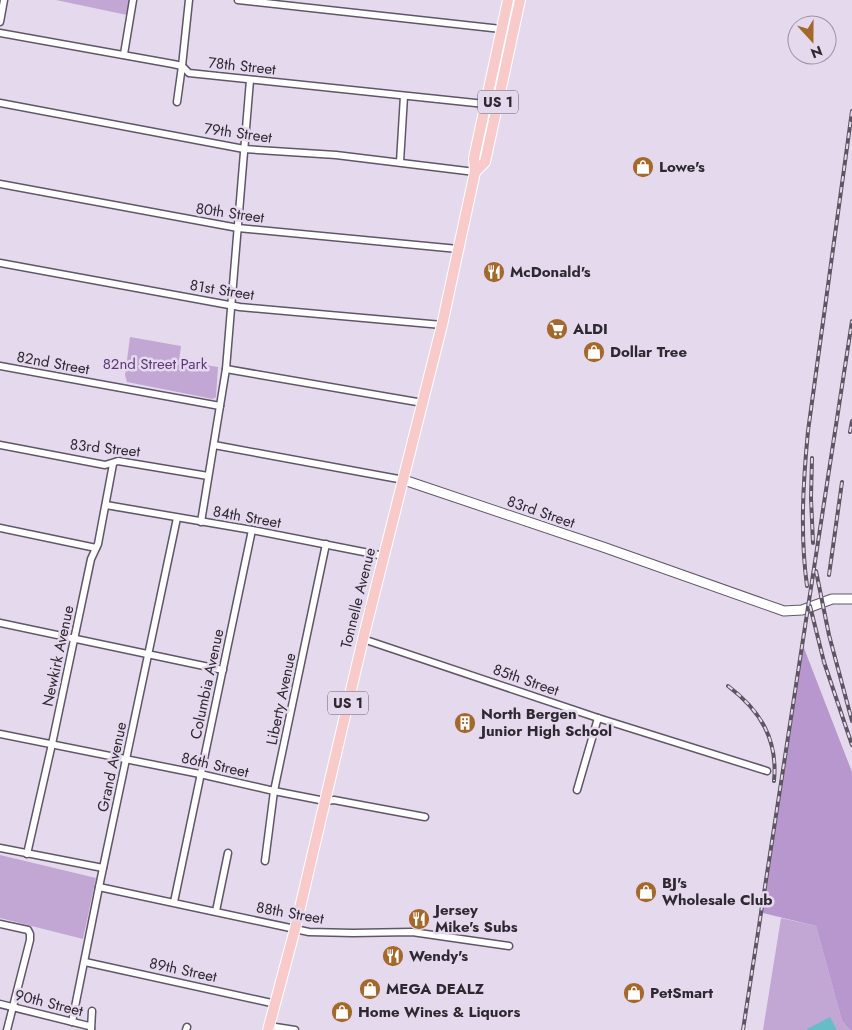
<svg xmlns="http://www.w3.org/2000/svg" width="852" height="1030" viewBox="0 0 852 1030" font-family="Jost,sans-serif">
	<rect width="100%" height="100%" fill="#e5d9ee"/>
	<g fill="#c2a7d5">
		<path d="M56,0H130L127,15Z"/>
		<path d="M130,337L181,346L179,361L218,367L216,397L213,399L127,382L125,375Z"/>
		<path d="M0,855L96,878L83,939L0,918Z"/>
		<path d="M781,918L816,926L842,1021L850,1030H763Z"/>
	</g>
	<path fill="#b897ce" d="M802,643L852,772V1030H850L842,1021L816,926L759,912Z"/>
	<path fill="#65bdc7" d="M830,1017L837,1030H807V1029Z"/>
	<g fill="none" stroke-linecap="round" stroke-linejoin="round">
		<g stroke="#605668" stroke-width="9">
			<g id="street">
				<path d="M238,0L501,29"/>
				<path d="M0,22L4,0"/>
				<path d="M0,33L173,64L182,66L189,73L485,104"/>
				<path d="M124,54L133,0"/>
				<path d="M177,102L182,66L189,0"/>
				<path d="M0,103L244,149L336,155L475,172"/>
				<path d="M400,162L404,96"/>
				<path d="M0,184L238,228L458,249"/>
				<path d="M0,263L240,307L442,325"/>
				<path d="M0,366L220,406"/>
				<path d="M226,369L423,403"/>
				<path d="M0,445L105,465L118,461L208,476"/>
				<path d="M214,445L404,480"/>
				<path d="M106,505L252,530L384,556"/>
				<path d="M201,522L226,369L250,80"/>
				<path d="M0,528L96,548"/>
				<path d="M0,623L223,670"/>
				<path d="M363,639L598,718L767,771"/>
				<path d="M0,734L200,774L274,791L325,801L334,800L425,817"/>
				<path d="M577,790L598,718"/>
				<path d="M0,848L103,868"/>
				<path d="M27,854L52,744L91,559L98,544L113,464"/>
				<path d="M265,861L274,791L326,544"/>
				<path d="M99,887L309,932L353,933L412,932L509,946"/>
				<path d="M174,902L252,530"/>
				<path d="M216,911L228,853"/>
				<path d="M0,924L28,930L30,934V940L7,1030"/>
				<path d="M85,962L276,1004"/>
				<path d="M0,1004L89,1026L91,1028"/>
				<path d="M72,1022L99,887L177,518"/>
				<path d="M269,1026L295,1030"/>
				<path d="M91,1030L92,1011"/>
				<path d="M186,1030L187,1027"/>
			</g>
		</g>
		<g stroke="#605668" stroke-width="11">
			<path id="secondary" d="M404,480L603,547L784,611L802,610L832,599H852"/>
		</g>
		<g stroke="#fff" stroke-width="12">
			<g id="primary">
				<path d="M475,172L485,162L520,0"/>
				<path d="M268,1030L295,929L363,639L442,325L475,172L474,158L508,0"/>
			</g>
		</g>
		<use href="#street" stroke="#fff" stroke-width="6"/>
		<use href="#secondary" stroke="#fff" stroke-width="9"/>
		<use href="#primary" stroke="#f8caca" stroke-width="10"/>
		<g stroke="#5d5662" stroke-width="4">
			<g id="rail">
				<path d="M850,432L852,421"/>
				<path d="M812,458L811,498L813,543"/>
				<path d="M816,571L829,635L852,721"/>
				<path d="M829,575L842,482"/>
				<path d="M807,586C800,534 803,483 808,431L852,111"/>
				<path d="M810,606L824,662L852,745"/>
				<path d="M728,686C761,711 778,740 774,781"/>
				<path d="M743,1030L852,321"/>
			</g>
		</g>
		<use href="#rail" stroke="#e5d9ee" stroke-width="2" stroke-dasharray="5.5" stroke-linecap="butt"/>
	</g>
	<defs>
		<g id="shop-disc" transform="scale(1.125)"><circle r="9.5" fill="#a3682a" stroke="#e5d9ee"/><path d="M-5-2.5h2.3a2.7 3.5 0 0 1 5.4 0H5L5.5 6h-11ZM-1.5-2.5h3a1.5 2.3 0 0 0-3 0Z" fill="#fff"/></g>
		<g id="restaurant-disc" transform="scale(1.125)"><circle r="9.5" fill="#a3682a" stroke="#e5d9ee"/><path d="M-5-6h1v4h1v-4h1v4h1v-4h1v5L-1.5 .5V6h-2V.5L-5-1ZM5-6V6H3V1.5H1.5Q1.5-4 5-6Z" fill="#fff"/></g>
		<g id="supermarket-disc" transform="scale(1.125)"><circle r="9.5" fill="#a3682a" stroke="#e5d9ee"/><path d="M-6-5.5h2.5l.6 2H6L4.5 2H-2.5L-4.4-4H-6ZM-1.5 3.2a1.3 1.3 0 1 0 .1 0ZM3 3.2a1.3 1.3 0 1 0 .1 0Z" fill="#fff"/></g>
		<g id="building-disc" transform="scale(1.125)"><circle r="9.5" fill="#a3682a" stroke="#e5d9ee"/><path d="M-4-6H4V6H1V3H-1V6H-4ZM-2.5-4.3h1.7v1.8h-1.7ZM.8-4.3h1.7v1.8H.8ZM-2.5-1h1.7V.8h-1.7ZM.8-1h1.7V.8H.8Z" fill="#fff"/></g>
	</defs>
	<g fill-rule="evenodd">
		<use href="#shop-disc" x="643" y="167"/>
		<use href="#restaurant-disc" x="494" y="272"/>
		<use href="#supermarket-disc" x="557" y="329"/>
		<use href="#shop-disc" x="594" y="352"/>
		<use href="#building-disc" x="465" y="723"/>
		<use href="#shop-disc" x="646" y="892"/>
		<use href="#restaurant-disc" x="419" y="919"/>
		<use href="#restaurant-disc" x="393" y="956"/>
		<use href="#shop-disc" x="370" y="989"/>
		<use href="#shop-disc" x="634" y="993"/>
		<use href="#shop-disc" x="342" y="1012"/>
	</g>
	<g text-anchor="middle" stroke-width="5" stroke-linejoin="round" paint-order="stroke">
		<g fill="#e5d9ee" stroke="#655e6a" stroke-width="1">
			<rect x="478" y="90.5" width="40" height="23" rx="4"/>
			<rect x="328" y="691.5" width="40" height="23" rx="4"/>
		</g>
		<g font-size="14" font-weight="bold" fill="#2e2931">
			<text x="498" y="107">US 1</text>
			<text x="348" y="708">US 1</text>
		</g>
		<g font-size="15" fill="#2e2931" stroke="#e5d9ee">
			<text transform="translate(242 66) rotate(6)" y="5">78th Street</text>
			<text transform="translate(238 133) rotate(8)" y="5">79th Street</text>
			<text transform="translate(230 213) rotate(8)" y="5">80th Street</text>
			<text transform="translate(222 290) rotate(9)" y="5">81st Street</text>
			<text transform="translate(53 363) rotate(10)" y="5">82nd Street</text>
			<text transform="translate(105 448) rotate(6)" y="5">83rd Street</text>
			<text transform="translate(541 512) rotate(19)" y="5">83rd Street</text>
			<text transform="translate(247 517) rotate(10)" y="5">84th Street</text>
			<text transform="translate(358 598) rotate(-76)" y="5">Tonnelle Avenue</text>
			<text transform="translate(58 656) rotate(-78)" y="5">Newkirk Avenue</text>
			<text transform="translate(526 680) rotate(19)" y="5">85th Street</text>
			<text transform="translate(207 684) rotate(-78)" y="5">Columbia Avenue</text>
			<text transform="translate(281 699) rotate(-78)" y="5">Liberty Avenue</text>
			<text transform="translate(215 765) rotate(13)" y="5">86th Street</text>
			<text transform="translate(112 767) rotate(-78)" y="5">Grand Avenue</text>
			<text transform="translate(290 913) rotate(10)" y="5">88th Street</text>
			<text transform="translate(183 970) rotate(12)" y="5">89th Street</text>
			<text transform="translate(49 1003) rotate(14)" y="5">90th Street</text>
		</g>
		<g font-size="15" font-weight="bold" fill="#2e2931" stroke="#e5d9ee" text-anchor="start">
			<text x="659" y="172">Lowe's</text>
			<text x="510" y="277">McDonald's</text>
			<text x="573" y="334">ALDI</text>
			<text x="610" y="357">Dollar Tree</text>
			<text x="481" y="719">North Bergen<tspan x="481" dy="17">Junior High School</tspan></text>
			<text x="662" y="888">BJ's<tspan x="662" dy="17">Wholesale Club</tspan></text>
			<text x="435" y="915">Jersey<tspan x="435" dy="17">Mike's Subs</tspan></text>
			<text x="409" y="961">Wendy's</text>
			<text x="386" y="994">MEGA DEALZ</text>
			<text x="650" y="998">PetSmart</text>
			<text x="358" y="1017">Home Wines &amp; Liquors</text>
		</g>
		<g font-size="15" fill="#603678" stroke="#e5d9ee">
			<text x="155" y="369">82nd Street Park</text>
		</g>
	</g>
	<g transform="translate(812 40) rotate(159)"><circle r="24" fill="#e5d9ee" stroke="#9c93a2"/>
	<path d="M0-4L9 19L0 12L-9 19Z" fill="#a3682a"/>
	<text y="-8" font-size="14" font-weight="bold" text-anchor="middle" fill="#2e2931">N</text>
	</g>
</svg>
